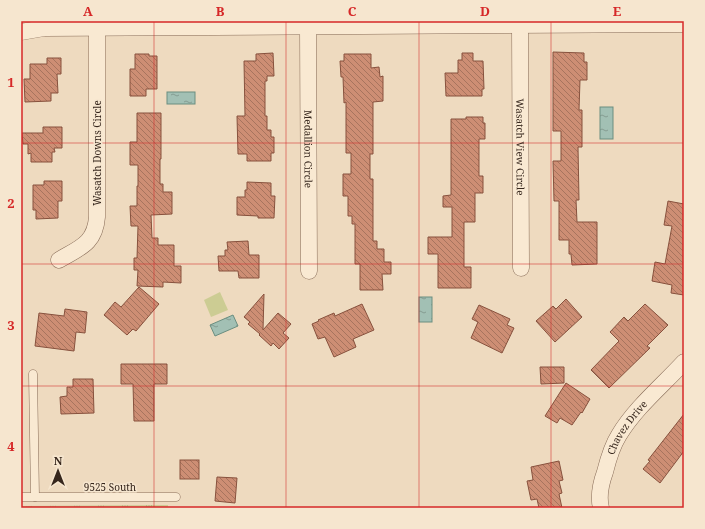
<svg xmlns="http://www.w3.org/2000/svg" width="705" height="529" viewBox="0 0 705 529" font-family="'Noto Serif',serif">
	<defs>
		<pattern id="grass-tufts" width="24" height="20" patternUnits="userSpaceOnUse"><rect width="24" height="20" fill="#cccc93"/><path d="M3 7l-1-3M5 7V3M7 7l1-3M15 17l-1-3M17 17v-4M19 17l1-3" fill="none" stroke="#b0af7e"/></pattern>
		<pattern id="water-ripples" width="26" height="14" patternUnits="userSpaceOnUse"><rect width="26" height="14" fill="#a2c0b4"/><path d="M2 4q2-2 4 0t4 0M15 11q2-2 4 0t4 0" fill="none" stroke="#859c92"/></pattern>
		<pattern id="building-back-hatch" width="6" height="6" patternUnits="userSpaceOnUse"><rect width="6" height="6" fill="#cd8e74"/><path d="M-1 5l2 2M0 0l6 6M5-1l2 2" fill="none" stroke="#a7745e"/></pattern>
	</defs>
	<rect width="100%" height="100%" fill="#eedabf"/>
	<path fill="url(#grass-tufts)" d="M168,505V508H21V506Z"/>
	<path fill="#cccc93" d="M220,292L228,310L211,317L204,300Z"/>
	<g fill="url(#water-ripples)" stroke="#6a8e80">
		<rect x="167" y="92" width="28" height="12"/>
		<rect x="600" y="107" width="13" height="32"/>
		<rect x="419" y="297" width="13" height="25"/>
		<path d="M233,315L238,326L215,336L210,325Z"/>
	</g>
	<g fill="url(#building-back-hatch)" stroke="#87513d">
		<path d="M553,52L584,53V62H587V80H580L579,110H582V147H578L579,200H576L577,222H597V264L572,265L571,254H569V240H559V201H554L553,161H561V131H553Z"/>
		<path d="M273,53L274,76H267V81H265V116H267V130H271V137H274V153H271V161H247V154H238L237,116H245L244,61H256V54Z"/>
		<path d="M462,53H473V61H483L484,89H482V96H446L445,73H458V60H462Z"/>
		<path d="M135,54H149V56H157V89H146V96H130V69H135Z"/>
		<path d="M344,54H371V68L379,67L380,77L383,76V101L373,102V154H370V179H373V241H377V249H384V262H391V274H382L383,290H360V264H355V224H352V216H348V196H343V174H351V153H346V102L344,103L343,77H341L340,61H344Z"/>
		<path d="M47,58H61V74H57L58,93H51V101L25,102L24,79H30V64H47Z"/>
		<path d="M137,113H161V159H160V184H163V192H172V214L151,215L152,238H158V245H174V266H181V283L163,282V287L137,286L138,270H134V258H137L138,226H131L130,206H137V186H138V165H130V142H137Z"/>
		<path d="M466,117H483V123H485V139H479V176H483V193H475V222H464V267H471V288H438V254H428V237H452V207H443V196L451,195V119H466Z"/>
		<path d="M43,127H62V148H54L55,152H52V162H31V153L28,154V144H23L22,133H43Z"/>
		<path d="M44,181H62V201H58V218L36,219V210H33V185H44Z"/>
		<path d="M247,182L271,183V196H275L274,218H258V216L237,215V197H245V190H247Z"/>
		<path d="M668,201L684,204V295L671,293L672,285L652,281L655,262L665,264L672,226L664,225Z"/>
		<path d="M248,241L249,255H259V278H239L238,271H219L218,256H225V250H228L227,242Z"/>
		<path d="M139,287L159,304L136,331L133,329L127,335L104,315L115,302L121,307Z"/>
		<path d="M264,294L263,330L278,313L291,324L283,333L289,338L279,349L273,343L271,346L259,335L260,334L248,324L250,322L244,317Z"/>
		<path d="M566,299L582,317L555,342L536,321L553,306L556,309Z"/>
		<path d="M362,304L374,330L353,339L356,347L334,357L325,337L318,339L312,324L319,321L318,320L334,313L335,316Z"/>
		<path d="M645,304L668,325L647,346L650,348L609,388L591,370L619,341L610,332L624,317L628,321Z"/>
		<path d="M479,305L510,319L507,325L514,328L502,353L471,338L478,322L472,319Z"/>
		<path d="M65,309L87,312L85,333L76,332L74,351L35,346L39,313L64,316Z"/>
		<path d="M121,364H167V384H154V421H134L133,384H121Z"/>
		<path d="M540,367H564V383L541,384Z"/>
		<path d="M73,379H93L94,413L61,414L60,397L67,396V387H73Z"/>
		<path d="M566,383L590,399L582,413L581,412L572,425L560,418L557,423L545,416Z"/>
		<path d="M684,414V451L660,483L643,469L650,461L648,460Z"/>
		<rect x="180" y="460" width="19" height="19"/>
		<path d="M559,461L563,480L559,481L562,493L559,494L562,508H539L537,499L531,500L527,481L533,480L531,467Z"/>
		<path d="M217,477L237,478L235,503L215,501Z"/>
	</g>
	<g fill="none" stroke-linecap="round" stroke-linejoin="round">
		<g stroke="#876b57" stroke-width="9">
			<g id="lane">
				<path d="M33,374L35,497"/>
				<path d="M21,497H176"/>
			</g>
		</g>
		<g stroke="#876b57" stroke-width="17">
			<g id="street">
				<path id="s1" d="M520,25L521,268"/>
				<path id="s2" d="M308,26L309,271"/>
				<path d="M21,32L44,28L684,24"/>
				<path d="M59,260C79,248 95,244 97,217V27"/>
				<path id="s3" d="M601,508C598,496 601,483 605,472C608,460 612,446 619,435C636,407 662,386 684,362"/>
			</g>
		</g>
		<use href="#lane" stroke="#f9e9d2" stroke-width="8"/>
		<use href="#street" stroke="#f9e9d2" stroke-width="16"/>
	</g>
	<path fill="none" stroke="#d62828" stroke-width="1" stroke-opacity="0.55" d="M154,21V508M286,21V508M419,21V508M551,21V508M21,143H684M21,264H684M21,386H684"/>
	<g text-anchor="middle" stroke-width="3" stroke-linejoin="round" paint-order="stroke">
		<g font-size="10" fill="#36261c" stroke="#f6e6cf">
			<text dy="4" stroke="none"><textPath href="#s1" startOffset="122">Wasatch View Circle</textPath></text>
			<text dy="4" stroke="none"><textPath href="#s2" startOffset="123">Medallion Circle</textPath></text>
			<text transform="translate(97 153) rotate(-90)" y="4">Wasatch Downs Circle</text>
			<text dy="4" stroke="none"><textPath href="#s3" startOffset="87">Chavez Drive</textPath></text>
			<text x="110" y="491">9525 South</text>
		</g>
	</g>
	<rect width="705" height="529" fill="none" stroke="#f6e6cf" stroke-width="44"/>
	<g transform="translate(58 471)" stroke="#f6e6cf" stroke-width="3" paint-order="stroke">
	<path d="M0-3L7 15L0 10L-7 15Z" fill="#36261c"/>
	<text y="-6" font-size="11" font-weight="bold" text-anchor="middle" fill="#36261c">N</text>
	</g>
	<rect x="22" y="22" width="661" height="485" fill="none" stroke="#d62828" stroke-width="1.5"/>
	<g font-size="13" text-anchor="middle" font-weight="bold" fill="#d62828">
		<text x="88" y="16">A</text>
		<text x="220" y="16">B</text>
		<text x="352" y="16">C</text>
		<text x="485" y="16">D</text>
		<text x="617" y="16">E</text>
		<text x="11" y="87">1</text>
		<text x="11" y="208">2</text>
		<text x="11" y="330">3</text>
		<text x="11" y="451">4</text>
	</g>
</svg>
